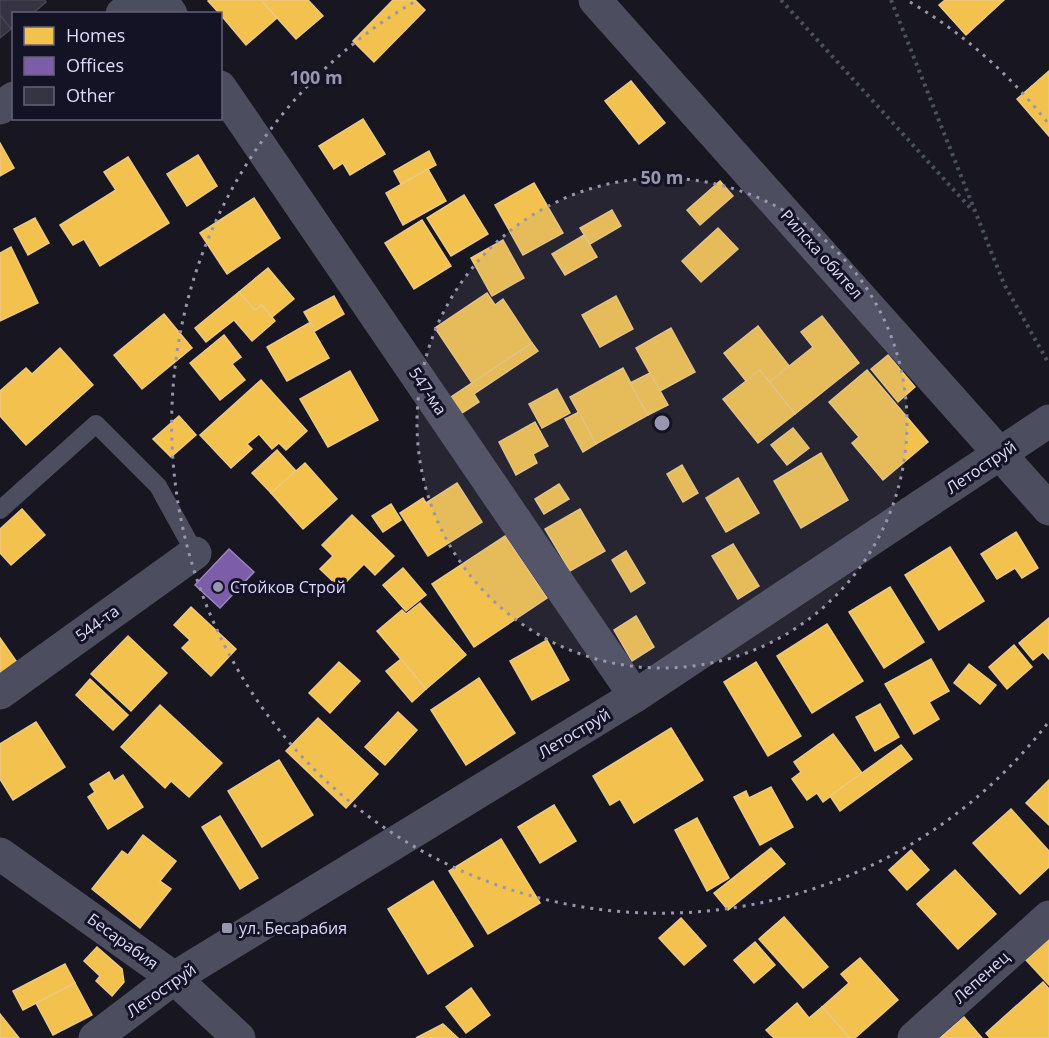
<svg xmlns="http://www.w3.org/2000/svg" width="1049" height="1038" viewBox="0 0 1049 1038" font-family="'Open Sans',sans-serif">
	<rect width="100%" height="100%" fill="#181621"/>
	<g fill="#f2c14e" stroke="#ecc982" stroke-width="1.5">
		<path d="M209,0H261L277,18L246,45L220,14L208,1Z"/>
		<path d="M261,0H308L323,16L296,39Z"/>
		<path d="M393,0H415L425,10L374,62L353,41Z"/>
		<path d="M945,0H1004L966,35L939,5Z"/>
		<path d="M1049,71V136L1017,99Z"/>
		<path d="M631,81L665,123L639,144L605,101Z"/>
		<path d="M363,119L385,154L350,175L343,163L334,169L319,146Z"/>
		<path d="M0,143L14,168L0,176Z"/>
		<path d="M429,151L436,165L401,184L394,171Z"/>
		<path d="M198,155L217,186L187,206L167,174Z"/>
		<path d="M128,157L169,223L100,266L84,239L73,245L60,225L116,190L104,172Z"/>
		<path d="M428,169L446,201L403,225L386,193Z"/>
		<path d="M720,181L733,196L700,225L687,210Z"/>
		<path d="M534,183L563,233L523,255L495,205Z"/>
		<path d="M464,195L488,234L451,256L427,218Z"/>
		<path d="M254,198L280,238L227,274L200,233Z"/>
		<path d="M612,210L621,226L590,244L580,228Z"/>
		<path d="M35,218L49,243L28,255L14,229Z"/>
		<path d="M422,220L451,266L414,289L385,243Z"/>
		<path d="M718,228L738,249L701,282L682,261Z"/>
		<path d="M584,235L597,257L565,275L552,254Z"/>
		<path d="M503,240L524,278L492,296L471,258Z"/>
		<path d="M11,247L38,303L0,321V253Z"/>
		<path d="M268,268L294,299L272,317L262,305L255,310L239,292Z"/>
		<path d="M239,292L255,310L262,305L275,321L252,341L234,320L206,342L195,328Z"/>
		<path d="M487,293L495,305L503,299L532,343L472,383L435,328Z"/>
		<path d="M334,296L344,314L315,331L304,312Z"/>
		<path d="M616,296L633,329L600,347L582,315Z"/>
		<path d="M164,314L192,348L142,389L114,355Z"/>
		<path d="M822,316L859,363L795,414L769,382L813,347L801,332Z"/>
		<path d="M309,323L329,358L287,381L267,347Z"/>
		<path d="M758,326L789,366L769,382L760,370L746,381L724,353Z"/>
		<path d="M671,328L695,372L660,391L636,348Z"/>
		<path d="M224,335L241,357L232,364L245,380L220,400L190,363Z"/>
		<path d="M532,343L538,351L474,394L479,402L459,415L448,399Z"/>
		<path d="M60,348L93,385L26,445L0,416V391L26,368L32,374Z"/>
		<path d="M888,355L915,387L898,402L871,369Z"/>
		<path d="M623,368L648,415L596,444L570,397Z"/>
		<path d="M760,370L795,414L758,443L723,399Z"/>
		<path d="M867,370L928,442L883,480L852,443L859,437L829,402Z"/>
		<path d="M350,371L378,420L328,447L300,399Z"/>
		<path d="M650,373L668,405L648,415L630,383Z"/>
		<path d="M261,380L307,431L286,450L279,443L272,449L259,434L247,444L252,449L231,468L200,435Z"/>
		<path d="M557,389L570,413L542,428L529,404Z"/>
		<path d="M579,412L596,444L583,452L565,419Z"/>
		<path d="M179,416L196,435L171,457L153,439Z"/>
		<path d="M535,422L548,446L533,454L537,463L516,475L499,442Z"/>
		<path d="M793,428L809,448L787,465L771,445Z"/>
		<path d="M277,450L296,471L271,493L252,473Z"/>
		<path d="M821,453L848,500L801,528L774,481Z"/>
		<path d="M305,463L337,499L303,529L271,493Z"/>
		<path d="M682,465L698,493L683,502L667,474Z"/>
		<path d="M738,478L759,513L726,532L706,498Z"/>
		<path d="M457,483L482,522L428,556L400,513L423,498L426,503Z"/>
		<path d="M559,484L569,499L544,514L535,499Z"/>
		<path d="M391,504L401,520L383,532L372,516Z"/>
		<path d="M22,509L45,535L11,565L0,553V529Z"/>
		<path d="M580,509L605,551L570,571L545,529Z"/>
		<path d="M352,515L394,556L375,575L364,564L340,588L320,569L333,556L322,545Z"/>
		<path d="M1016,532L1038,568L1022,578L1015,568L997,579L981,554Z"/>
		<path d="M505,536L547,598L474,647L432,584Z"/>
		<path d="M733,544L759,586L738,599L712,556Z"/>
		<path d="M950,547L984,601L939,630L905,575Z"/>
		<path d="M626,551L645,583L631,592L612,560Z"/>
		<path d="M403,568L426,595L406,611L383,585Z"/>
		<path d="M890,587L924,642L884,668L849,612Z"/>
		<path d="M420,603L466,655L426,689L377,631L402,610L406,614Z"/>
		<path d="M191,607L236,649L211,676L182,648L190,640L174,625Z"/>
		<path d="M636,616L654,647L632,661L614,630Z"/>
		<path d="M1049,618V659L1043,652L1033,660L1019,643Z"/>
		<path d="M827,624L863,681L812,713L777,656Z"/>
		<path d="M128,636L167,673L131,711L91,674Z"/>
		<path d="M0,638L21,668L0,683Z"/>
		<path d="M547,640L569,680L532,700L510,661Z"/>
		<path d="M1014,645L1032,667L1007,689L989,667Z"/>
		<path d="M401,659L426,689L412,702L386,671Z"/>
		<path d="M931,659L949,691L929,702L939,719L914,734L885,684Z"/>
		<path d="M339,662L360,681L330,713L309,693Z"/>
		<path d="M756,662L801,736L768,756L724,682Z"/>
		<path d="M969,664L996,685L980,704L954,683Z"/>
		<path d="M479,678L515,733L466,765L431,710Z"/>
		<path d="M90,679L128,715L113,730L76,695Z"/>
		<path d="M880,704L899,737L875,751L856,717Z"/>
		<path d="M160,705L222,763L189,797L171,781L165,788L121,747Z"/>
		<path d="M398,712L417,730L385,765L365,747Z"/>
		<path d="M318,718L378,774L346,808L286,751Z"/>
		<path d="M36,722L65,767L13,800L0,779V744Z"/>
		<path d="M671,728L703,780L634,823L620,799L610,805L593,776Z"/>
		<path d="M833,734L862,773L823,802L817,793L807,800L792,779L801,772L794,762Z"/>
		<path d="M901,745L912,759L840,811L830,796Z"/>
		<path d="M279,760L313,815L262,847L228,791Z"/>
		<path d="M109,772L114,781L123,775L143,807L108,829L88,797L95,792L90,784Z"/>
		<path d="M1049,780V825L1026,803Z"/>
		<path d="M771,787L793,827L760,845L734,797L746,791L749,798Z"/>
		<path d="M554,805L576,841L540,863L518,827Z"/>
		<path d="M1011,809L1049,851V867L1020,894L973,843Z"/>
		<path d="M220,816L258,878L240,889L202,827Z"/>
		<path d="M697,818L729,878L707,891L675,830Z"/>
		<path d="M143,835L176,861L160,881L171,889L140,928L92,889L122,851L128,855Z"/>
		<path d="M501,839L540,903L488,934L449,871Z"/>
		<path d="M771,848L785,864L728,910L714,893Z"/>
		<path d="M911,850L929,870L907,890L889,870Z"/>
		<path d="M955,870L996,914L958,949L917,904Z"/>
		<path d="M433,881L473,946L428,974L388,909Z"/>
		<path d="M784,917L828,967L803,988L759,939Z"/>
		<path d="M681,918L706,946L684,965L659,938Z"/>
		<path d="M1049,939V985L1026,960Z"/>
		<path d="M755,942L775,965L754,983L734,960Z"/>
		<path d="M97,947L122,969L124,982L112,996L96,981L100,976L84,961Z"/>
		<path d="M860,958L898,1000L855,1038H850L822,1007L849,983L841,974Z"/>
		<path d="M65,964L75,983L23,1010L13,991Z"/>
		<path d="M1043,982L1049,989V1038H990L986,1033Z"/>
		<path d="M75,983L92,1015L53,1035L36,1003Z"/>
		<path d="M471,988L490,1015L466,1033L446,1007Z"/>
		<path d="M797,1003L809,1018L822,1007L850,1038H774L766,1030Z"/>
		<path d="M0,1014L19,1038H0Z"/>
		<path d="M964,1017L982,1038H940Z"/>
		<path d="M443,1024L458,1038H416Z"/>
	</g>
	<path fill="#7b5ea7" stroke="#9884c0" stroke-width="1.5" d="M229,549L254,572L220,608L195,585Z"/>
	<g fill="#363442" stroke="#454254" stroke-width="1.5">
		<path d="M0,0H45L46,2L32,14H14V28L11,29L0,15Z"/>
		<path d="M0,15L11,29L0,38Z"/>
	</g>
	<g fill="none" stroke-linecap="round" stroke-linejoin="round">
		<g stroke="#47525c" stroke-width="4" stroke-dasharray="3 4.5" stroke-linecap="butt">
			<path d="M781,0L973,211"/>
			<path d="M891,0L1004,284L1049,364"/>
		</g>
		<path stroke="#4d4d60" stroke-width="18" d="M0,510L96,424L158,486L195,553"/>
		<g stroke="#4d4d60" stroke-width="33">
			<path d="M161,0L171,14"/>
			<path d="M595,0L1000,454"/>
			<path d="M122,14L139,0"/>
			<path d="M220,87L635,696"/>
			<path d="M0,108L14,98"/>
			<path d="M0,693L195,553"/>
			<path d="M0,854L174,978L239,1038"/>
			<path d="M914,1038L1049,917"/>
		</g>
		<g stroke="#4d4d60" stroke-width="33">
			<path d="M1000,454L1049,509"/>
			<path d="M95,1038L174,978L635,696L1049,421"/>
		</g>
	</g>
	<circle cx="662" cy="423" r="245" fill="#9896ae" fill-opacity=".12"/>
	<g fill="none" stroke="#9896ae" stroke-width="3" stroke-dasharray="3 6">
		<circle cx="662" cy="423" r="245"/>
		<path d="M1047 724A489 489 0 1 1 414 2M910 2A489 489 0 0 1 1047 122"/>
	</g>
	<g fill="#9896ae" stroke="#141225" stroke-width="2">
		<circle cx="218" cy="587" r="6"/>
		<rect x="221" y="922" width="12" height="12" rx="3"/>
	</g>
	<g text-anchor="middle" stroke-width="6" stroke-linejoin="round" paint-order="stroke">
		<g font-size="16" fill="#dddbfa" stroke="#141225">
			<text transform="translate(822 254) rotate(48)" y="6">Рилска обител</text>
			<text transform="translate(428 391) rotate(56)" y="6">547-ма</text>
			<text transform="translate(981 467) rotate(-34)" y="6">Летоструй</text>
			<text transform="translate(97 623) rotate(-36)" y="6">544-та</text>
			<text transform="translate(574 733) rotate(-31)" y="6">Летоструй</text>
			<text transform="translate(123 941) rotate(36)" y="6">Бесарабия</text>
			<text transform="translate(981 977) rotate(-42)" y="6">Лепенец</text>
			<text transform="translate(161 990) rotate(-35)" y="6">Летоструй</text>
		</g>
		<g font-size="16" fill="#dddbfa" stroke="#141225" text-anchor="start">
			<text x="230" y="593">Стойков Строй</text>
			<text x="239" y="934">ул. Бесарабия</text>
		</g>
	</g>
	<circle cx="662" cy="423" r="9" fill="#9896ae" stroke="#141225" stroke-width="3"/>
	<g font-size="18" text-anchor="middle" font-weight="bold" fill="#9896ae" stroke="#141225" stroke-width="6" stroke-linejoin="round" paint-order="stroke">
		<text x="316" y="84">100 m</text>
		<text x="662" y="184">50 m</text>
	</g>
	<rect x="12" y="12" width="210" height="108" fill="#141225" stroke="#64627a" stroke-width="1.5"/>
	<rect x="24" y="27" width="30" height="18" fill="#f2c14e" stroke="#64627a" stroke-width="1.5"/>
	<text x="66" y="42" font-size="18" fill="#dddbfa">Homes</text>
	<rect x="24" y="57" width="30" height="18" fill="#7b5ea7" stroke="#64627a" stroke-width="1.5"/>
	<text x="66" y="72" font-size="18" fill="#dddbfa">Offices</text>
	<rect x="24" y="87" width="30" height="18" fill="#363442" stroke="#64627a" stroke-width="1.5"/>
	<text x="66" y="102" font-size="18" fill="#dddbfa">Other</text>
</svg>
